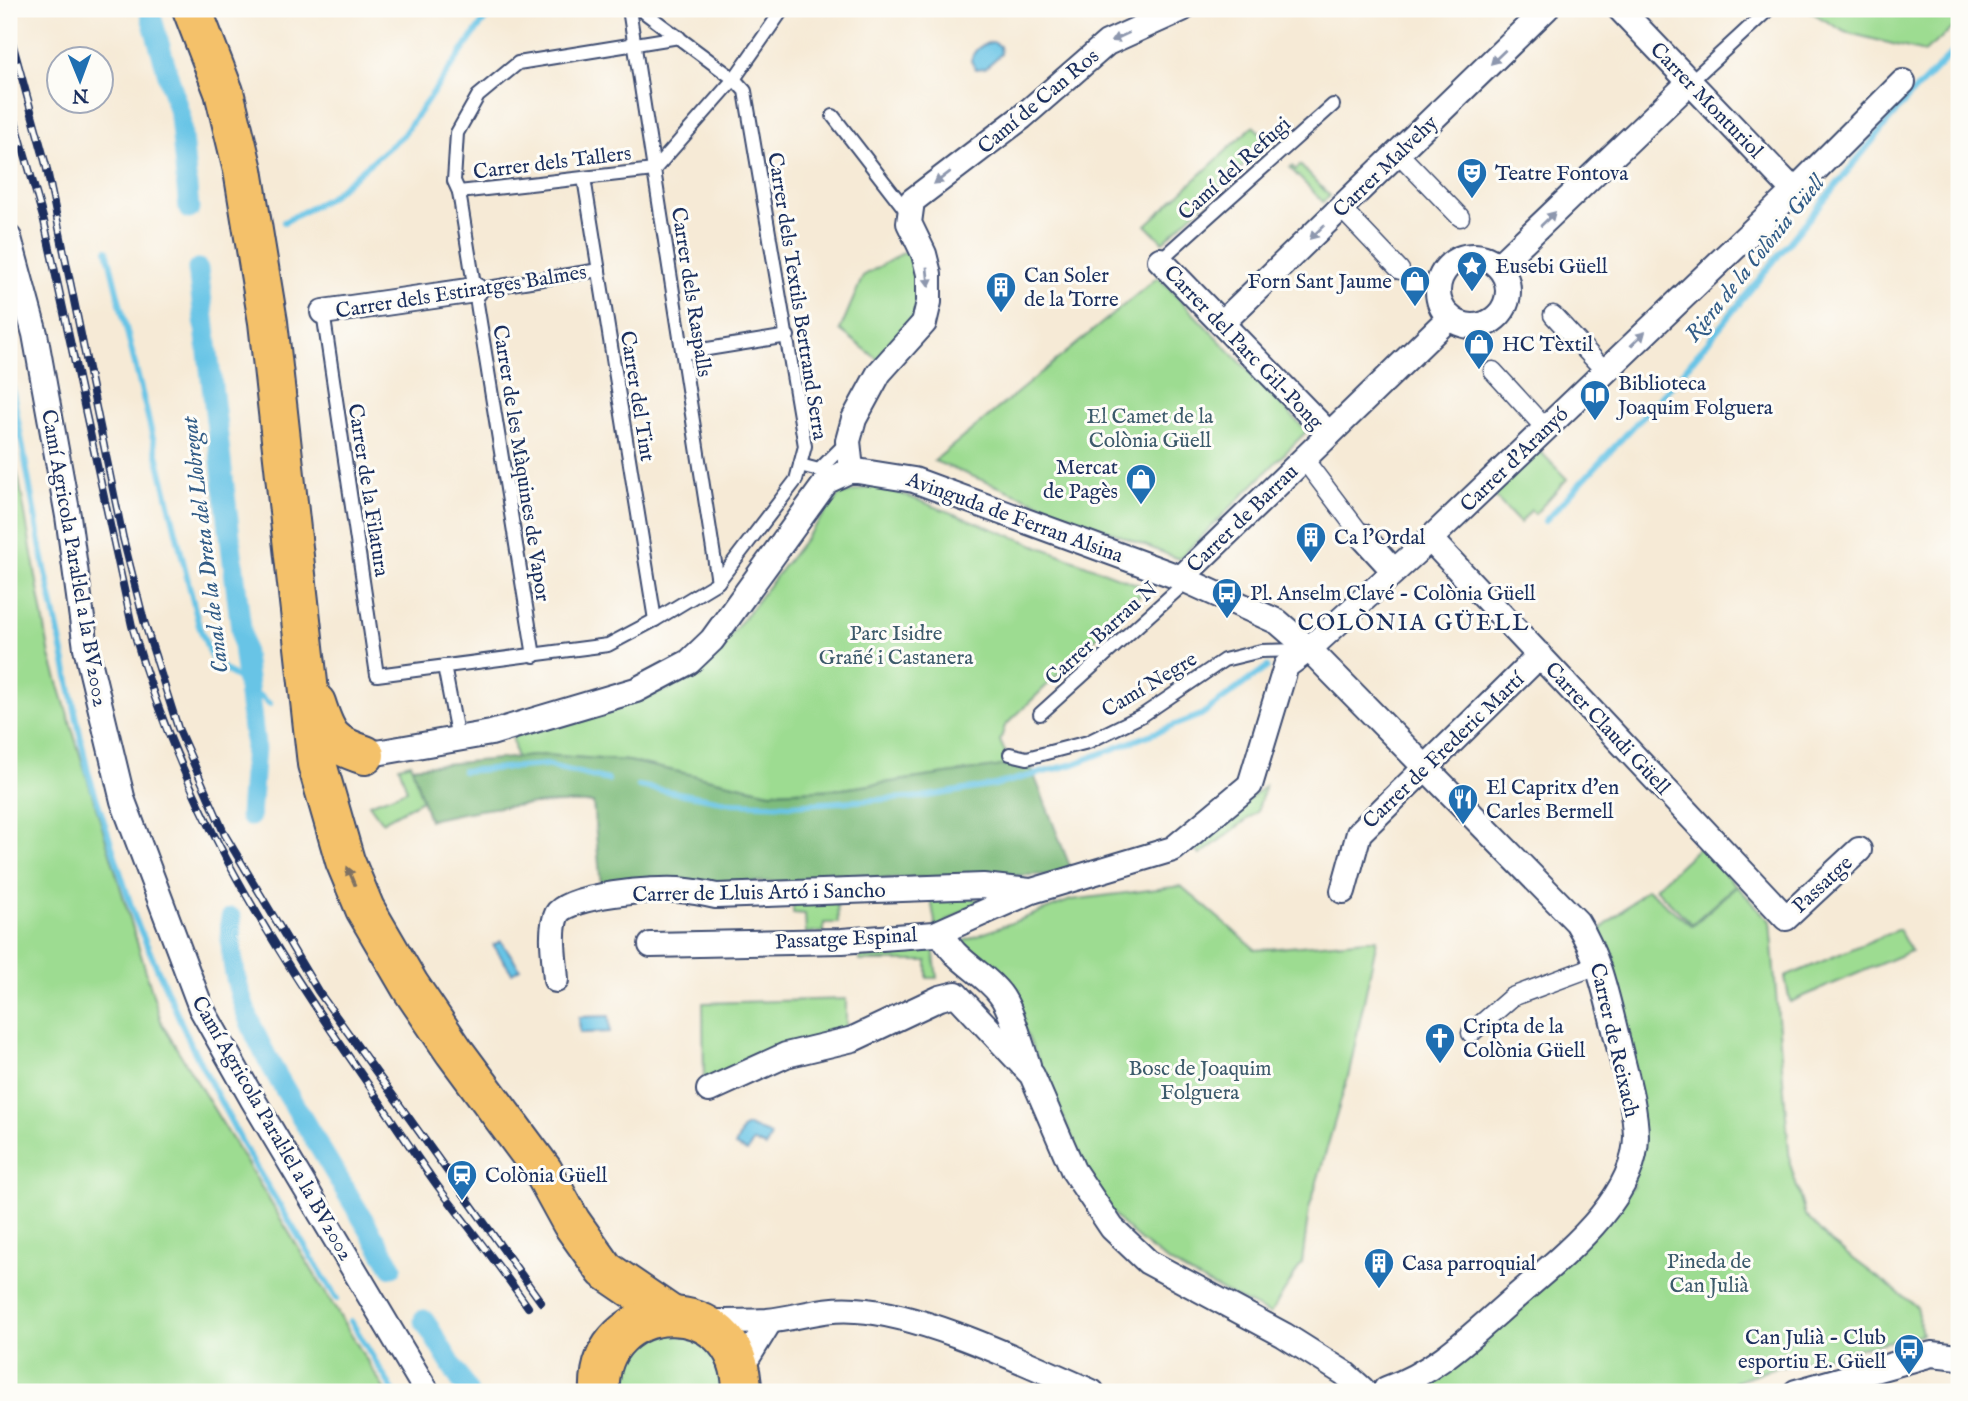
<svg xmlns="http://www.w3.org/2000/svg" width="1968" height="1401" viewBox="0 0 1968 1401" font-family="'IM FELL English',serif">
	<rect width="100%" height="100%" fill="#fdfcf7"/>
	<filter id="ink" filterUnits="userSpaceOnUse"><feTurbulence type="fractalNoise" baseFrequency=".0143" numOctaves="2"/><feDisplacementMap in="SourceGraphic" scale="14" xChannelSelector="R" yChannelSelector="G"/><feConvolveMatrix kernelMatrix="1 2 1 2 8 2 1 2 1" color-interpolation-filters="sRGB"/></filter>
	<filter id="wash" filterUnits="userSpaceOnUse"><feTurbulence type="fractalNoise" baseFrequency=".00686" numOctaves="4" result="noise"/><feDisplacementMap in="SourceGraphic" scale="28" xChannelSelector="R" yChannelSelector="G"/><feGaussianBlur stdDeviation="1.57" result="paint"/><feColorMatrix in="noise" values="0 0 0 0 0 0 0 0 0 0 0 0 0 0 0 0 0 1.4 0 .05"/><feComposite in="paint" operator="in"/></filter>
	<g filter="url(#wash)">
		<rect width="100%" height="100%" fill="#f6ead6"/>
		<g fill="#9ddc91" stroke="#5c8678" stroke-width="2">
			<path d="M1806,9H1959V23L1924,52L1845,32Z"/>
			<path d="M1253,126L1269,141L1163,242L1146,225Z"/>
			<path d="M1300,165L1330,196L1323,202L1290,168L1292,166L1296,170Z"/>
			<path d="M910,249C930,308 916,316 880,361L840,330L863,276Z"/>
			<path d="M1158,277L1307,431L1179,559L934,461Z"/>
			<path d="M9,442L19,480L50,656L162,1024L386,1392H9Z"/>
			<path d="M1539,450L1567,479L1535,514L1531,510L1520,523L1493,495Z"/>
			<path d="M874,486L889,489L1147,588L1005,726L1000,741L1011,765L842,789L770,792L629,761L543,755L516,758L512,733L667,690L713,658L839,495Z"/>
			<path d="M411,763L422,800L382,822L369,804L407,790L399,766Z"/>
			<path d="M1265,786L1257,812L1200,855L1191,846Z"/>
			<path d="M1699,847L1736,885L1692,924L1655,888Z"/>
			<path d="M1181,886L1256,950L1377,939L1349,1073L1309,1209L1302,1263L1270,1314C1204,1282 1135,1254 1094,1188L1006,987L956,944L1071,900Z"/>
			<path d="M1737,886L1770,921L1790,1163L1805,1215L1827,1239L1916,1306L1922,1334L1765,1370L1711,1392H1420L1634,1185L1593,936L1647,889L1692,926Z"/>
			<path d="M938,892L981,900L936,928L930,893Z"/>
			<path d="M837,901L838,923H824V932L806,933L805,914L793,913V903Z"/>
			<path d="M1899,929L1911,951L1790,1002L1785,977Z"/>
			<path d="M932,939L937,978H927V961H860V949Z"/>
			<path d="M846,999V1035L704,1087L703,1003Z"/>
			<path d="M670,1329L719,1353L730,1392H612L622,1355Z"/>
		</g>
		<path fill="#7ebc7b" stroke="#4c766c" stroke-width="2" d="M543,755L629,761L770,792L842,789L1029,762L1073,874L601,886L593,803C537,801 484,807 429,820L412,767Z"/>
		<g fill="#68c4e6" stroke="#427aa2" stroke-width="2">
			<path d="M993,42L1000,46L1001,54L985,68L976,69L971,61C973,50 982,44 993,42Z"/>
			<path d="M501,941L520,968L512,973L493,945Z"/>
			<path d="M609,1016L610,1032L580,1033L579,1017Z"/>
			<path d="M748,1126L771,1135L766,1147L753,1142L747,1152L735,1146L743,1128Z"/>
		</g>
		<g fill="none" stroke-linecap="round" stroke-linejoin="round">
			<g stroke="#68c4e6" stroke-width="6">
				<path d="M284,222L329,198L403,135L492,9"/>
				<path d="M107,250L199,626L212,659L270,704"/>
				<path d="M9,370L41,549L88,772L135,918L192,1047L248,1154L337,1299"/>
				<path d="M1545,521L1674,383L1906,100L1959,46"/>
				<path d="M463,771L546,765L608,780"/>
				<path d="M639,786L733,803L790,805L922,797L995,785L1074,764L1201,715L1267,667"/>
				<path d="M351,1321L394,1392"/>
			</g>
			<g stroke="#68c4e6" stroke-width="21">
				<path d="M149,9L180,116L189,209"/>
				<path d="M198,269L255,746L250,816"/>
				<path d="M231,918C226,1000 269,1062 309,1130C337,1176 364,1222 392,1267"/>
				<path d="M424,1320L468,1392"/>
			</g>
		</g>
	</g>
	<g filter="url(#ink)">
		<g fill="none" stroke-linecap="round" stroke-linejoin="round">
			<g stroke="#3c4b70" stroke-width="16">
				<g id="service">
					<path d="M629,9L718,582"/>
					<path d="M1690,82L1769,9"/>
					<path d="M833,116L908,213"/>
					<path d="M584,178L655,620"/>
					<path d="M459,192L654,170L734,79L783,9"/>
					<path d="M1160,260L1333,105"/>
					<path d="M475,290L599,270"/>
					<path d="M323,312L377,675L608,645L655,620L718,582L796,480L805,446L745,91L734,79L640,9"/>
					<path d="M683,353L788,336"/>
					<path d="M800,465L819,470L847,442"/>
					<path d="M534,656L459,192L454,181L457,133L478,96L518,63L679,37"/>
					<path d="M444,666L458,739"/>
					<path d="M1040,714L1187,581"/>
					<path d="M1010,754L1027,758L1088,742L1143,715L1224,660L1261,651L1301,650"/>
				</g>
			</g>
			<g stroke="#3c4b70" stroke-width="21">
				<g id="pedestrian">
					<path d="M1399,154L1460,217"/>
					<path d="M1341,208L1400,270"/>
					<path d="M1553,315L1605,371"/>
					<path d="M1493,371L1545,428"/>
					<path d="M1303,458L1362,536"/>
					<path d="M1471,1033L1512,997L1590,968"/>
				</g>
			</g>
			<g stroke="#3c4b70" stroke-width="28">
				<g id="minor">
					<path d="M1620,9L1794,191"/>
					<path d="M9,238L35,334L68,516L86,648L123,801L201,1008L253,1100L427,1392"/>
					<circle cx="1473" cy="291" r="35"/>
					<path d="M1160,260L1329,434"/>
					<path d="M1498,266L1690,82"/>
					<path d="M323,312L475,290"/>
					<path d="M1222,323L1546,9"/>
					<path d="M851,470L848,441L854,419L879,373L924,323L929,302V274L924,254L909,223L912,201L1022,117L1107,43L1182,9"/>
					<path d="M1362,536L1394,571"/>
					<path d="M1430,539L1786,918L1859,850"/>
					<path d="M1181,578L1450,317"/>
					<path d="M365,755L491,733L636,690L689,662L712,640L827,481L851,470L914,480L1181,578L1278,622L1309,649L1577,922C1600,959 1607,999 1618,1042C1625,1073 1635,1103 1636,1136C1636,1202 1557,1260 1511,1301C1472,1335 1436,1372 1386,1389"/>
					<path d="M1343,891L1359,833L1540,655"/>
					<path d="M941,932C952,960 983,971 1000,994C1012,1009 1021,1046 1028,1065"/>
					<path d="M651,945L842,941L935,934L1032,891L1173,849L1250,785L1286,666L1309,649L1430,539L1794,191L1903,82"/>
					<path d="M556,980C555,961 549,931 557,914C568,895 656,888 678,890C691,891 703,893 716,896L983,886L1030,891"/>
					<path d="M709,1090L786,1055L853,1039L940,998L956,994L1032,1075L1073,1170L1112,1228L1148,1262L1284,1335L1344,1373L1362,1389"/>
					<path d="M703,1322C724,1322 746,1322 767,1321C799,1318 822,1307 856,1310C925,1314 1027,1364 1092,1392"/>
					<path d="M740,1370L770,1321"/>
					<path d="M1796,1392L1932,1354L1959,1357"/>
				</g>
			</g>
			<g stroke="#3c4b70" stroke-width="42">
				<g id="primary">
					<path d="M192,9L224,92L243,170L268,322L317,764L345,861L365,909L410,986L454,1051L543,1171L571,1222L605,1270L671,1315"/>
					<path d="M316,703C327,737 331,744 365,755"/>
					<path d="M600,1392C595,1295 742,1287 742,1392"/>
				</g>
			</g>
			<use href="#service" stroke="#fff" stroke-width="12"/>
			<use href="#pedestrian" stroke="#fff" stroke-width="18"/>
			<use href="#minor" stroke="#fff" stroke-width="24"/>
			<use href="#primary" stroke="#f4c16a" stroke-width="38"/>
			<g stroke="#1b2f5e" stroke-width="8">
				<g id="rail">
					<path d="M9,31L46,165L123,538L144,621L178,728L225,835L318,991L541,1302"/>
					<path d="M9,99L44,221L132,626C181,798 260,929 361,1074C388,1113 414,1154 442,1192C471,1230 501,1268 528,1307"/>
				</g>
			</g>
			<use href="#rail" stroke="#fdfcf7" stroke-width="5" stroke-dasharray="16" stroke-linecap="butt"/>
		</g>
		<defs><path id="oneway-solid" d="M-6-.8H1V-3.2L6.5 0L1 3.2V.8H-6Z" transform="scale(1.75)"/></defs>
		<g fill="#8d97ae">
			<use href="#oneway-solid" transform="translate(1120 37) rotate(155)"/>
			<use href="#oneway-solid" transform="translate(1498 57) rotate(136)"/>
			<use href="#oneway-solid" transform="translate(942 178) rotate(143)"/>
			<use href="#oneway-solid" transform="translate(1548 219) rotate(-44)"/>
			<use href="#oneway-solid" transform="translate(1317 232) rotate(136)"/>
			<use href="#oneway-solid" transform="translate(928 277) rotate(84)"/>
			<use href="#oneway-solid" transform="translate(1638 339) rotate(-44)"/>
		</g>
		<use fill="#7d7163" href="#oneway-solid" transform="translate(351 876) rotate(-113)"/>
	</g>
	<defs>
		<g id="theatre-pin" transform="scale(1.575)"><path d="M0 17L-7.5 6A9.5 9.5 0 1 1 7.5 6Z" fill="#1f6fb2" stroke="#fdfcf7"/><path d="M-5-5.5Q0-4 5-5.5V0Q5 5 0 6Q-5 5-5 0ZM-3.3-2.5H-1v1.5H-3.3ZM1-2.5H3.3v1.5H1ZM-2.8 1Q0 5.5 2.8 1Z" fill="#fff"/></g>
		<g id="sight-pin" transform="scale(1.575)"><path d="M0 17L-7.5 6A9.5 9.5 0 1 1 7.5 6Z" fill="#1f6fb2" stroke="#fdfcf7"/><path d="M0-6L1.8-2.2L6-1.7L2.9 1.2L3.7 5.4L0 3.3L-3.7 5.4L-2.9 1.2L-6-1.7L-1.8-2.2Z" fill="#fff"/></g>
		<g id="shop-pin" transform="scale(1.575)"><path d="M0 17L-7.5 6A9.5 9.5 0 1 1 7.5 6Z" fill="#1f6fb2" stroke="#fdfcf7"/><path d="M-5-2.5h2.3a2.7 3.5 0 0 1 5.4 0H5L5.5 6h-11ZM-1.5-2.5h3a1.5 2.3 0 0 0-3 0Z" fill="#fff"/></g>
		<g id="building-pin" transform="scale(1.575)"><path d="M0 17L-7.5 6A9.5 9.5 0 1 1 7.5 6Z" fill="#1f6fb2" stroke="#fdfcf7"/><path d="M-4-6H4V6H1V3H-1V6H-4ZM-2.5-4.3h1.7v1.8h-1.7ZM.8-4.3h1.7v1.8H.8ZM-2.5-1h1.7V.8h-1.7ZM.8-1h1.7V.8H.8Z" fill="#fff"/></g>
		<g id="library-pin" transform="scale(1.575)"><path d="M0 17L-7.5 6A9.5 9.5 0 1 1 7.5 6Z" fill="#1f6fb2" stroke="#fdfcf7"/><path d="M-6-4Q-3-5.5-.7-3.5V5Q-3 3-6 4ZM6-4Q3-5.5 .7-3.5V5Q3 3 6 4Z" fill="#fff"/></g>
		<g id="bus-pin" transform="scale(1.575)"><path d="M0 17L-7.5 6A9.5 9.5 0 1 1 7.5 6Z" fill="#1f6fb2" stroke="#fdfcf7"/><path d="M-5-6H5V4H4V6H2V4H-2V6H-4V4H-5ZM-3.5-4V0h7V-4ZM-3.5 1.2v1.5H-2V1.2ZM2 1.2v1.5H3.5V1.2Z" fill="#fff"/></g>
		<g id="restaurant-pin" transform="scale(1.575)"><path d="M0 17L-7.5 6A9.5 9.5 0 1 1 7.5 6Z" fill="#1f6fb2" stroke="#fdfcf7"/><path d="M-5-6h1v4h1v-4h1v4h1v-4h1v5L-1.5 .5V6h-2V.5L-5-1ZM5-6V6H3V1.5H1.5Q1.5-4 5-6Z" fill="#fff"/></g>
		<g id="church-pin" transform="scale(1.575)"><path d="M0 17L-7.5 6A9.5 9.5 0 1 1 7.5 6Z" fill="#1f6fb2" stroke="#fdfcf7"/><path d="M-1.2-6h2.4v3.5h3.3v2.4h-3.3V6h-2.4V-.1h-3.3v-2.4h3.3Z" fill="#fff"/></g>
		<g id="station-pin" transform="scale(1.575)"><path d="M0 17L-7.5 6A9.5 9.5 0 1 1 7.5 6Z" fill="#1f6fb2" stroke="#fdfcf7"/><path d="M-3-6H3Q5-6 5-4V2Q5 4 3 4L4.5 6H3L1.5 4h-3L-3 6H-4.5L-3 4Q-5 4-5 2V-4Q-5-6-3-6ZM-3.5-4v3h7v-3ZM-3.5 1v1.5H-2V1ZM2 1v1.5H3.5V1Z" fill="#fff"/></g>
	</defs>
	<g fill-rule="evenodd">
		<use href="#theatre-pin" x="1472" y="173"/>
		<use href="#sight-pin" x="1472" y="266"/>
		<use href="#shop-pin" x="1415" y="281"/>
		<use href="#building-pin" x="1001" y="287"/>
		<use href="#shop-pin" x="1479" y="344"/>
		<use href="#library-pin" x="1595" y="395"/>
		<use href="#shop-pin" x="1141" y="479"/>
		<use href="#building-pin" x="1311" y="537"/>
		<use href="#bus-pin" x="1227" y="593"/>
		<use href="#restaurant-pin" x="1463" y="799"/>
		<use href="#church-pin" x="1440" y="1038"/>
		<use href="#station-pin" x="462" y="1175"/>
		<use href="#building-pin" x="1379" y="1263"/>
		<use href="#bus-pin" x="1909" y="1349"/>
	</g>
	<g text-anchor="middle" stroke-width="6" stroke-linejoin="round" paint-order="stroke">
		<g font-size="21" fill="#1b2f5e" stroke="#fdfcf7">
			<text transform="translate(1707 100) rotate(46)" y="7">Carrer Monturiol</text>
			<text transform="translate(1038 101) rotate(-40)" y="7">Camí de Can Ros</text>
			<text transform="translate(552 162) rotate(-7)" y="7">Carrer dels Tallers</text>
			<text transform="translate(1385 166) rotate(-44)" y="7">Carrer Malvehy</text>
			<text transform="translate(1234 168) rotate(-42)" y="7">Camí del Refugi</text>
			<text transform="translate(461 291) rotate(-9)" y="7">Carrer dels Estiratges Balmes</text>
			<text transform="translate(692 292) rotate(81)" y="7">Carrer dels Raspalls</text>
			<text transform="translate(798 296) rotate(81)" y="7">Carrer dels Textils Bertrand Serra</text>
			<text transform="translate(1244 347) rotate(46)" y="7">Carrer del Parc Gil-Pong</text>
			<text transform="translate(638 396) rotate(81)" y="7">Carrer del Tint</text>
			<text transform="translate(1514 459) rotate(-44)" y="7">Carrer d'Aranyó</text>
			<text transform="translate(522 463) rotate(81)" y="7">Carrer de les Màquines de Vapor</text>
			<text transform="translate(369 490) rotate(81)" y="7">Carrer de la Filatura</text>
			<text transform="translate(1015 517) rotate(20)" y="7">Avinguda de Ferran Alsina</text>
			<text transform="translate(1242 518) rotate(-44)" y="7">Carrer de Barrau</text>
			<text transform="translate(75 558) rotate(80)" y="7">Camí Agricola Paral·lel a la BV2002</text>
			<text transform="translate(1101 633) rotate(-42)" y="7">Carrer Barrau N</text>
			<text transform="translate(1149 684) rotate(-31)" y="7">Camí Negre</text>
			<text transform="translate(1608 728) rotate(47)" y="7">Carrer Claudi Güell</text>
			<text transform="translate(1443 750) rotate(-44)" y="7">Carrer de Frederic Martí</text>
			<text transform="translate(1822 884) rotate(-43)" y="7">Passatge</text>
			<text transform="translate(759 892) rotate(-1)" y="7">Carrer de Lluis Artó i Sancho</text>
			<text transform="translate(846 938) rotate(-3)" y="7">Passatge Espinal</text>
			<text transform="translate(1615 1040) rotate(77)" y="7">Carrer de Reixach</text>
			<text transform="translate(273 1128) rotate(60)" y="7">Camí Agricola Paral·lel a la BV2002</text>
		</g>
		<g font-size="21" fill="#1b2f5e" stroke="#fdfcf7" text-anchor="start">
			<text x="1495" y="180">Teatre Fontova</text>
			<text x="1495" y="273">Eusebi Güell</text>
			<text x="1024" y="282">Can Soler<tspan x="1024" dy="24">de la Torre</tspan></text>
			<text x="1392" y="288" text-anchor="end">Forn Sant Jaume</text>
			<text x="1502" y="351">HC Tèxtil</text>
			<text x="1618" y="390">Biblioteca<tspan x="1618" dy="24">Joaquim Folguera</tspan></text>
			<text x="1118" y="474" text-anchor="end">Mercat<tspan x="1118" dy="24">de Pagès</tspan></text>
			<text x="1334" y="544">Ca l'Ordal</text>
			<text x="1250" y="600">Pl. Anselm Clavé - Colònia Güell</text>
			<text x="1486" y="794">El Capritx d'en<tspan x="1486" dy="24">Carles Bermell</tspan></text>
			<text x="1463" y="1033">Cripta de la<tspan x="1463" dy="24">Colònia Güell</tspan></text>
			<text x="485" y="1182">Colònia Güell</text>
			<text x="1402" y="1270">Casa parroquial</text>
			<text x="1886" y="1344" text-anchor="end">Can Julià - Club<tspan x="1886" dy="24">esportiu E. Güell</tspan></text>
		</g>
		<g font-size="21" fill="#3c5a6b" stroke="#fdfcf7">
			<text x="1150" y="423">El Camet de la<tspan x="1150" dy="24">Colònia Güell</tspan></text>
			<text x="896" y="640">Parc Isidre<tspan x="896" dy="24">Grañé i Castanera</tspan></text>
			<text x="1200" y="1075">Bosc de Joaquim<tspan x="1200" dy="24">Folguera</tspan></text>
			<text x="1709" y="1268">Pineda de<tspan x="1709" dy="24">Can Julià</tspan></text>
		</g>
		<g font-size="23" font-style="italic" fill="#325c87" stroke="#fdfcf7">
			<text transform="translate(1754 258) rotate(-51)" y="8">Riera de la Colònia Güell</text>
			<text transform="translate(204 545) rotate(-97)" y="8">Canal de la Dreta del Llobregat</text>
		</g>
		<g font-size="23" letter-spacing="2" fill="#1b2f5e" stroke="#fdfcf7">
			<text x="1414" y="630">COLÒNIA GÜELL</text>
		</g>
	</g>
	<rect width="1968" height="1401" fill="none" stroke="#fdfcf7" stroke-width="35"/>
	<g transform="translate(80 80) rotate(179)"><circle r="33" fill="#fdfcf7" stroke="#a3aaba" stroke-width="2"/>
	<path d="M0-5L12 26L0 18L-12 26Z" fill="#1f6fb2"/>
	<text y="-10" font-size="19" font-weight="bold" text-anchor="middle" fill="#1b2f5e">N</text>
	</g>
</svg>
